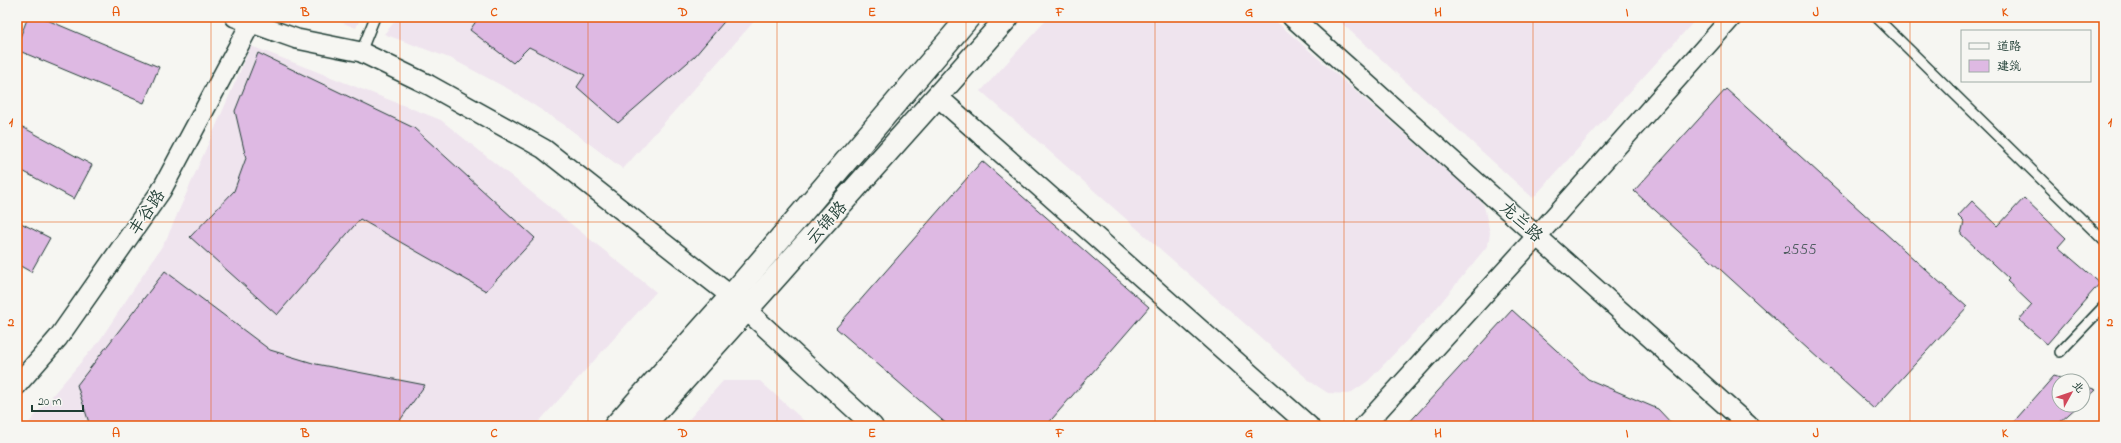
<svg xmlns="http://www.w3.org/2000/svg" width="2121" height="443" viewBox="0 0 2121 443" font-family="'Indie Flower','LXGW WenKai TC',sans-serif">
	<rect width="100%" height="100%" fill="#f6f6f2"/>
	<filter id="ink" filterUnits="userSpaceOnUse"><feTurbulence type="fractalNoise" baseFrequency=".025" numOctaves="2"/><feDisplacementMap in="SourceGraphic" scale="8" xChannelSelector="R" yChannelSelector="G"/><feConvolveMatrix kernelMatrix="1 2 1 2 8 2 1 2 1" color-interpolation-filters="sRGB"/></filter>
	<g filter="url(#ink)">
		<g fill="#efe4ee">
			<path d="M328,17H361L356,28Z"/>
			<path d="M399,17H758L623,169L563,124L512,91L452,59L384,34Z"/>
			<path d="M1049,17H1271L1478,198L1484,206L1490,233L1488,245L1430,316L1368,381L1349,394L1328,393L1311,382L981,91Z"/>
			<path d="M1335,17H1698L1533,198Z"/>
			<path d="M251,46L441,120L656,292L535,426H26L100,340L166,240Z"/>
			<path d="M723,381H760L810,426H683Z"/>
		</g>
		<g fill="#deb9e3" stroke="#1f3d34">
			<path d="M28,17H40L159,67L144,103L17,50V45Z"/>
			<path d="M479,17H728L695,56L618,123L577,87L585,75L529,47L513,63L470,30Z"/>
			<path d="M258,53L414,128L535,238L486,291L360,219L277,315L190,237L234,191L246,158L235,111Z"/>
			<path d="M1726,89L1967,307L1874,409L1634,191Z"/>
			<path d="M17,124L92,165L74,199L17,168Z"/>
			<path d="M982,161L1149,307L1046,426H949L836,328Z"/>
			<path d="M2024,198L2066,238L2058,247L2100,283L2047,344L2019,320L2032,305L2007,281L2009,279L1961,234L1964,222L1958,216L1972,201L1998,226Z"/>
			<path d="M17,221L50,238L31,272L17,264Z"/>
			<path d="M165,271L270,350L316,364L425,385L396,426H90L77,385Z"/>
			<path d="M1512,310L1588,379L1658,409L1674,426H1406Z"/>
			<path d="M2054,376L2070,381H2059V405H2079L2059,423L2058,426H2010Z"/>
			<path d="M2083,385L2096,390L2083,402Z"/>
		</g>
		<g fill="none" stroke-linecap="round" stroke-linejoin="round">
			<g stroke="#1f3d34" stroke-width="12">
				<g id="lane">
					<path d="M1876,17L2104,241"/>
					<path d="M361,52L375,17"/>
					<path d="M2060,352L2104,306"/>
				</g>
			</g>
			<g stroke="#1f3d34" stroke-width="22">
				<g id="street">
					<path d="M235,17L297,39L361,52L429,85L544,149L731,296L873,426"/>
					<path d="M1292,17L1749,426"/>
					<path d="M937,96L1309,426"/>
					<path d="M17,385L58,338L161,191L254,17"/>
					<path d="M1364,426L1538,235L1732,17"/>
				</g>
			</g>
			<g stroke="#1f3d34" stroke-width="25">
				<g id="secondary">
					<path d="M615,426L731,296L969,17"/>
					<path d="M643,426L1008,17"/>
				</g>
			</g>
			<use href="#lane" stroke="#f6f6f2" stroke-width="9"/>
			<use href="#street" stroke="#f6f6f2" stroke-width="19"/>
			<use href="#secondary" stroke="#f6f6f2" stroke-width="22"/>
		</g>
	</g>
	<path fill="none" stroke="#e8590c" stroke-width="1" stroke-opacity="0.55" d="M211,17V426M400,17V426M588,17V426M777,17V426M966,17V426M1155,17V426M1344,17V426M1533,17V426M1721,17V426M1910,17V426M17,222H2104"/>
	<g text-anchor="middle" stroke-width="3" stroke-linejoin="round" paint-order="stroke">
		<g font-size="15" fill="#4f5c60">
			<text x="1800" y="254">2555</text>
		</g>
		<g font-size="17" fill="#1f3d34" stroke="#f6f6f2">
			<text transform="translate(146 212) rotate(-56)" y="6">丰谷路</text>
			<text transform="translate(1522 221) rotate(42)" y="6">龙兰路</text>
			<text transform="translate(826 222) rotate(-48)" y="6">云锦路</text>
		</g>
	</g>
	<rect width="2121" height="443" fill="none" stroke="#f6f6f2" stroke-width="44"/>
	<rect x="1961" y="30" width="130" height="52" fill="#f6f6f2" stroke="#a0aca6"/>
	<rect x="1969" y="43" width="20" height="6" fill="#f6f6f2" stroke="#a0aca6"/>
	<text x="1997" y="50" font-size="12" fill="#1f3d34">道路</text>
	<rect x="1969" y="60" width="20" height="12" fill="#deb9e3" stroke="#a0aca6"/>
	<text x="1997" y="70" font-size="12" fill="#1f3d34">建筑</text>
	<g transform="translate(2071 393) rotate(50)"><circle r="19" fill="#f6f6f2" stroke="#a0aca6"/>
	<path d="M0-3L7 15L0 10L-7 15Z" fill="#d1495b"/>
	<text y="-6" font-size="11" font-weight="bold" text-anchor="middle" fill="#1f3d34">北</text>
	</g>
	<path d="M32 405v6h51v-6" fill="none" stroke="#1f3d34" stroke-width="2"/>
	<text x="38" y="405" font-size="12" fill="#1f3d34" stroke="#f6f6f2" stroke-width="3" paint-order="stroke">20 m</text>
	<rect x="22" y="22" width="2077" height="399" fill="none" stroke="#e8590c" stroke-width="1.5"/>
	<g font-size="13" text-anchor="middle" font-weight="bold" fill="#e8590c">
		<text x="116" y="16">A</text>
		<text x="305" y="16">B</text>
		<text x="494" y="16">C</text>
		<text x="683" y="16">D</text>
		<text x="872" y="16">E</text>
		<text x="1060" y="16">F</text>
		<text x="1249" y="16">G</text>
		<text x="1438" y="16">H</text>
		<text x="1627" y="16">I</text>
		<text x="1816" y="16">J</text>
		<text x="2005" y="16">K</text>
		<text x="11" y="126">1</text>
		<text x="2110" y="126">1</text>
		<text x="11" y="326">2</text>
		<text x="2110" y="326">2</text>
		<text x="116" y="437">A</text>
		<text x="305" y="437">B</text>
		<text x="494" y="437">C</text>
		<text x="683" y="437">D</text>
		<text x="872" y="437">E</text>
		<text x="1060" y="437">F</text>
		<text x="1249" y="437">G</text>
		<text x="1438" y="437">H</text>
		<text x="1627" y="437">I</text>
		<text x="1816" y="437">J</text>
		<text x="2005" y="437">K</text>
	</g>
</svg>
